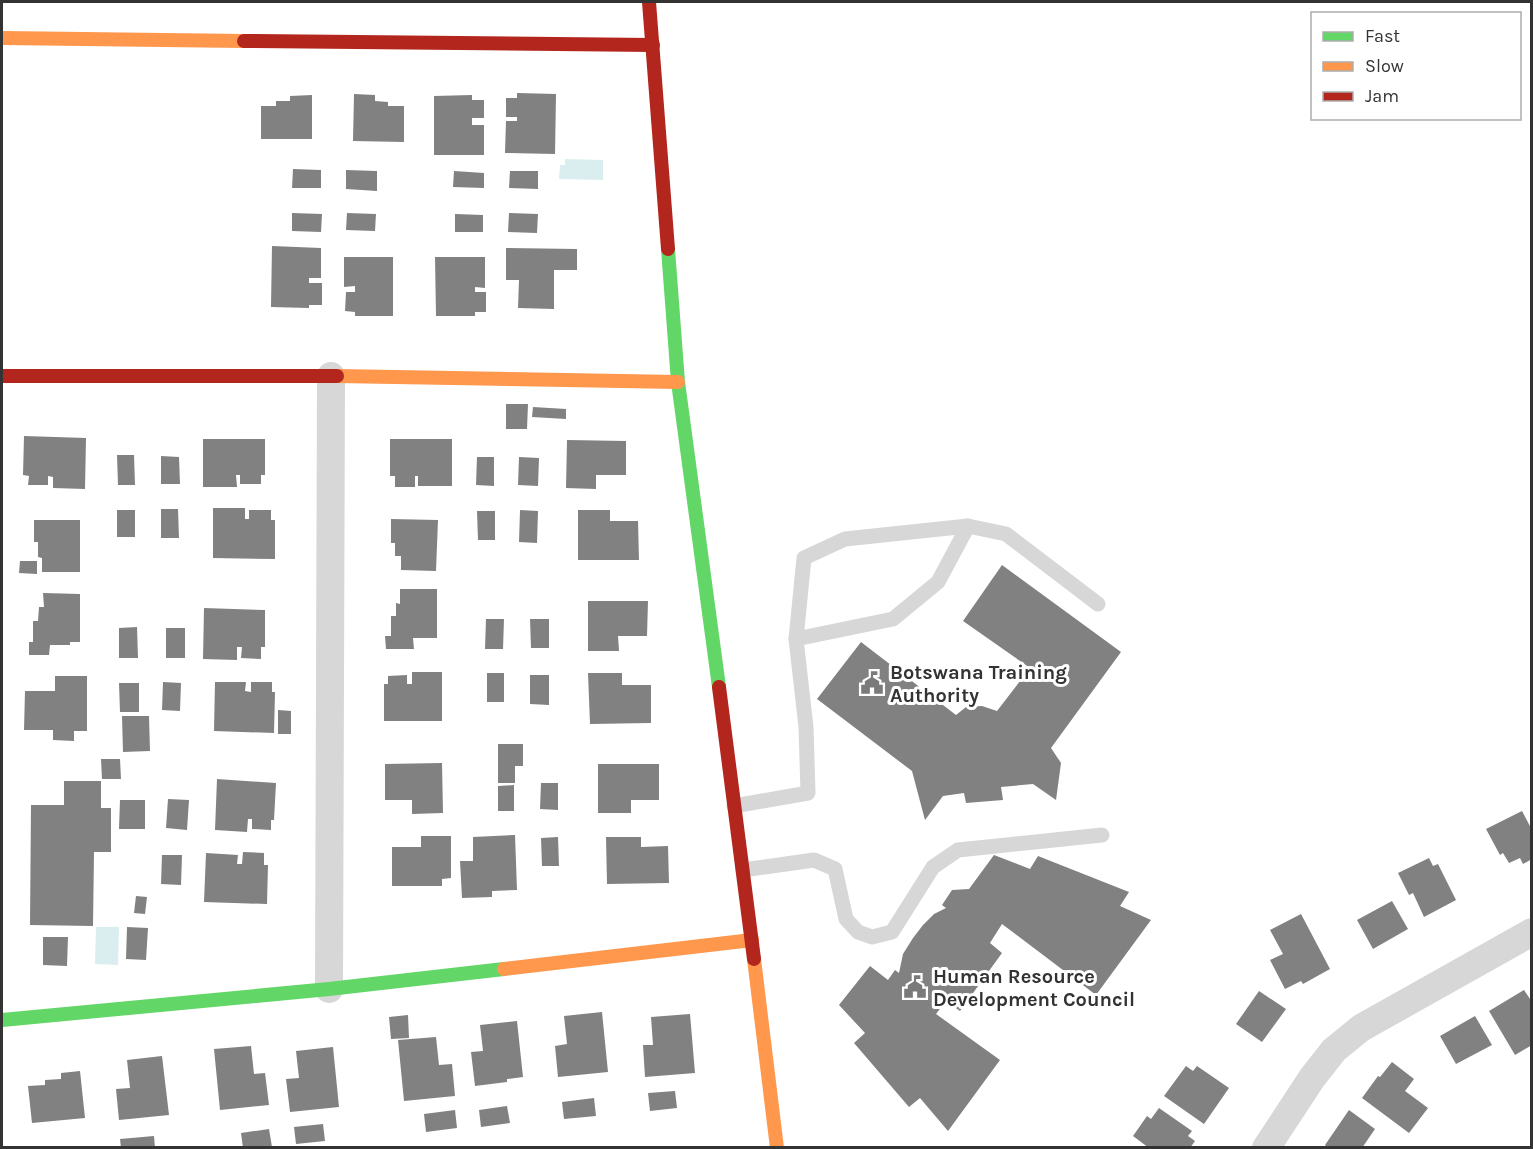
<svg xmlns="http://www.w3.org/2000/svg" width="1533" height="1149" viewBox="0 0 1533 1149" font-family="Karla,sans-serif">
	<rect width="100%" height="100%" fill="#fff"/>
	<g fill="#daeef0">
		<path d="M565,159L603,160V180L559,179L560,165H565Z"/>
		<path d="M96,927H119L118,965L95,964Z"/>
	</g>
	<g fill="#818181">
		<path d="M517,93L556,94L555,154L505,153L506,121H517V117H506V98H517Z"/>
		<path d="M354,94L375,95V101L388,102V106H404V142L353,141Z"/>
		<path d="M312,95V139H261V106H276V101H290V96Z"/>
		<path d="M472,95V100H484V118H472V125H484V155H434V96Z"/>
		<path d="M293,169L321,170V188H292Z"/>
		<path d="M346,170L377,171V191L346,189Z"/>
		<path d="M454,171L484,173V188L453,187Z"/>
		<path d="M510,171H538V189L509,188Z"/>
		<path d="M292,213L322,214L321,232L292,231Z"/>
		<path d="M347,213L376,214L375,231L346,230Z"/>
		<path d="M509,213L538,214L537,233L508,232Z"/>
		<path d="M455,214L483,215V232H455Z"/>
		<path d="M272,246L321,248V278H309V283H322V305H309V308L271,307Z"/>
		<path d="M506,248L577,249V270H554V309L518,308L519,280H506Z"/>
		<path d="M344,257H393V316H355V312L345,311L346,292H355V286L344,287Z"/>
		<path d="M435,257H485V288L475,287V292H486V312H475V316H436Z"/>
		<path d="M506,404H528L527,429H506Z"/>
		<path d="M533,407L566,409V419L532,417Z"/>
		<path d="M24,436L86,438L85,489L53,488V477L48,476V485H28L29,476L23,475Z"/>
		<path d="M203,439H265V475H261V484H240V475H236L237,487H203Z"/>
		<path d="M390,439H452V486H418V476H415V487H395V476H390Z"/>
		<path d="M567,440L626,441V475H596V489L566,488Z"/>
		<path d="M117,455H134L135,485H118Z"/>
		<path d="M161,456L179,457L180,484H161Z"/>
		<path d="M477,457H494V486L476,485Z"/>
		<path d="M519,457L539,458L538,486L518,485Z"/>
		<path d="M213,508H245V519H249V510H271V520H275V559L213,558Z"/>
		<path d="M161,509H178L179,538H161Z"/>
		<rect x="117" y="510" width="18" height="27"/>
		<path d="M520,510L538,511L537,543L519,542Z"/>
		<path d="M578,510H610V521H638L639,560H578Z"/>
		<path d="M477,511H495V540H478Z"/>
		<path d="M391,519L438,520L436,571L401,570V556H395V543H391Z"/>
		<path d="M34,520H80V572H42V558L38,557V542H34Z"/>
		<path d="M20,561H37V574L19,573Z"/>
		<path d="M1002,565L1121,652L1051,748L1061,763L1056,800L1033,784L1001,787L1003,800L966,803L964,793L943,796L925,820L912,771L817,699L861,642L956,715L966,707L982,706L997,711L1030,668L963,621Z"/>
		<path d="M400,589H437V638H413L414,649H386L385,636H391V616H396V603L400,604Z"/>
		<path d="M43,593L80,594V642H70V645H50L49,655H29V642H33V621H38L39,607H44Z"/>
		<path d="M588,601H648L647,636H618L619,651H588Z"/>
		<path d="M204,608L265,610V647H261V659L241,658L242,647H237V660L203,659Z"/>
		<path d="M486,619H504L503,649H485Z"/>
		<path d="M530,619H549V648H531Z"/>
		<path d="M137,627L138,658H119V628Z"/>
		<rect x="166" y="628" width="19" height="30"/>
		<path d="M412,672H442V721H384V684H388V676L407,675V684H412Z"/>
		<rect x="487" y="673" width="17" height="29"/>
		<path d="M588,673H622V685H651V723L590,724Z"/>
		<path d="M530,675H549V705L530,704Z"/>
		<path d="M55,676H87V731H74V741L53,740V730H24L25,691H55Z"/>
		<path d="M163,682L181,683L180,711L162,710Z"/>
		<path d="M215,682H246L245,691L251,692V682H272V692H275L274,733L214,731Z"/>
		<path d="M119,683H139V712H120Z"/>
		<path d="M278,710L291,711V734H278Z"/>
		<path d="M122,716H149L150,751L123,752Z"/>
		<path d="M498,744H523V766H515V783H498Z"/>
		<path d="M101,759H120L121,779H102Z"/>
		<path d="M442,763L443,813L412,814V800H385V764Z"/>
		<path d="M598,764H659V800H631V813H598Z"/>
		<path d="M217,779L276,783L274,820H271V830L252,829V819H248L247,832L215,830Z"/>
		<path d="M64,781H101V808H111V852H94L93,926L30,925L31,805H64Z"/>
		<path d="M541,783H558V810L540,809Z"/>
		<path d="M514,785V811H498V786Z"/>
		<path d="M168,799L189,800L187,830L166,828Z"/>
		<path d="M120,800H145V829H119Z"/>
		<path d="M1522,811L1532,830V859L1523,864L1520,858L1509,863L1503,853L1500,855L1486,829Z"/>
		<path d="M515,835L517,890L492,891V897L462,898L460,861H473V837Z"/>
		<path d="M421,836H451V878L442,879V886H392V847H421Z"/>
		<path d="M558,837L559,866H542L541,838Z"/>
		<path d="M606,837H641V847L668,846L669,883L607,884Z"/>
		<path d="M243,852L264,853V865H268L267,904L204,902L206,853L238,855L237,864H242Z"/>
		<path d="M162,855H182L181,885L161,884Z"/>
		<path d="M994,855L1030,869L1038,856L1129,892L1120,906L1151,920L1096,995L1002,924L990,943L1002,953L960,1011L946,1001L936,1014L1000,1060L948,1131L920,1098L909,1107L854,1043L865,1033L839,1005L870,966L888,980L895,970L899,973L903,954L913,938L923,925L934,914L946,908L942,905L952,890L969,889Z"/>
		<path d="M1429,858L1433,866L1438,864L1456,900L1424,917L1413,893L1409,895L1398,873Z"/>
		<path d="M136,896L147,897L145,914L134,913Z"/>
		<path d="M1392,901L1408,929L1373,949L1357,920Z"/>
		<path d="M1301,914L1330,969L1303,984L1301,981L1285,989L1270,960L1283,954L1270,930Z"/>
		<path d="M127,927L148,928L146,960L126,959Z"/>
		<path d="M43,937H68L67,966L43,965Z"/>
		<path d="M1524,990L1532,1002V1045L1515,1055L1489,1011Z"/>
		<path d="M1259,991L1286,1009L1262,1042L1236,1024Z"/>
		<path d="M602,1012L608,1072L558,1077L555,1046L567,1044L564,1016Z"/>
		<path d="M690,1014L695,1073L645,1077L643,1045H653L651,1017Z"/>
		<path d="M408,1015L409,1038L391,1039L389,1017Z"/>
		<path d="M1475,1016L1492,1045L1456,1064L1440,1036Z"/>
		<path d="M517,1021L523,1077L507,1079V1082L475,1086L471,1052L483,1051L480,1025Z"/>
		<path d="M436,1037L439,1065L452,1064L455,1096L404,1101L398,1040Z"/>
		<path d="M251,1046L254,1074L265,1073L269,1105L220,1110L214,1049Z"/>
		<path d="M333,1047L339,1107L290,1112L286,1079L299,1078L296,1051Z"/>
		<path d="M162,1056L169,1115L119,1120L116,1089L130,1088L127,1060Z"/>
		<path d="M1392,1062L1414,1079L1405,1091L1428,1108L1409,1133L1362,1098L1378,1076L1380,1077Z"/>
		<path d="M1186,1066L1193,1071L1197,1066L1229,1088L1204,1124L1164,1096Z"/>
		<path d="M80,1071L85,1118L32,1123L28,1086L45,1085V1080L61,1079V1073Z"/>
		<path d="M675,1091L677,1108L650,1111L648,1093Z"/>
		<path d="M594,1098L596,1116L564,1119L562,1102Z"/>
		<path d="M507,1106L510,1123L481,1127L479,1110Z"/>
		<path d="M1159,1108L1192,1131L1188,1136L1195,1141L1190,1148H1149L1133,1136L1147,1116L1151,1119Z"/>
		<path d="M455,1110L457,1128L426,1132L424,1114Z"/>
		<path d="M1349,1110L1375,1129L1362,1148H1328L1325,1145Z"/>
		<path d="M323,1124L325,1141L296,1144L294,1127Z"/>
		<path d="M269,1129L272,1147L243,1148L241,1133Z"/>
		<path d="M154,1136L155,1148H121L120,1139Z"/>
	</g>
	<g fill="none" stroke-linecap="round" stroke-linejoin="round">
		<g stroke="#d7d7d7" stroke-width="15">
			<path d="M796,639L893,619L938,582L968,526"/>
			<path d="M734,806L808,793L806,727L796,639L804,558L845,539L968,526L1006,534L1098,604"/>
			<path d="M743,870L814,860L835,869L846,919L858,932L872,937L892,932L933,867L958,850L1102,835"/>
		</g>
		<g stroke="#d7d7d7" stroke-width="28">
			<path d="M329,989L331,376"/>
			<path d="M1266,1148L1312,1078L1334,1050L1361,1028L1532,932"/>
		</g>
		<g stroke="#63d668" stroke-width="14">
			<path d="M668,249L678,382L719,687"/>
			<path d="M2,1020L329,989L504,969"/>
		</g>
		<g stroke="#ff974d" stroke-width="14">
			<path d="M2,38L244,41"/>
			<path d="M337,376L678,382"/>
			<path d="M754,959L777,1148"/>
			<path d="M504,969L752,940"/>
		</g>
		<g stroke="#b3261e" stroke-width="14">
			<path d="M649,2L668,249"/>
			<path d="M244,41L653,45"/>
			<path d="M2,376H337"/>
			<path d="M719,687L754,959"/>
		</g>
	</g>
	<defs>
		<g id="civic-bare" transform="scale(1.8)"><path d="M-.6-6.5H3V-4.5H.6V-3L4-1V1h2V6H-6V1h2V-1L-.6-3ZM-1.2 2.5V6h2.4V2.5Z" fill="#7a7a7a" stroke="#fff" stroke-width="2.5" paint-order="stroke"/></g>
	</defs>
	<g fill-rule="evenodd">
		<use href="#civic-bare" x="872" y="683"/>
		<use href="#civic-bare" x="915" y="987"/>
	</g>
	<g text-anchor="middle" stroke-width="6" stroke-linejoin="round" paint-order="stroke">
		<g font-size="20" font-weight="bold" fill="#333" stroke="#fff" text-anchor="start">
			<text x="890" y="679">Botswana Training<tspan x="890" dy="23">Authority</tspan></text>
			<text x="933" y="983">Human Resource<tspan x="933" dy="23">Development Council</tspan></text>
		</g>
	</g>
	<rect width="1533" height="1149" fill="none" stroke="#333333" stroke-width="6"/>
	<rect x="1311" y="12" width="210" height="108" fill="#ffffff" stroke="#adadad" stroke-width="1.5"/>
	<rect x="1323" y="32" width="30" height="9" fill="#63d668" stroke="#adadad" stroke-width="1.5"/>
	<text x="1365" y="42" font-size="18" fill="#333333">Fast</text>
	<rect x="1323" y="62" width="30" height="9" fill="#ff974d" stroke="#adadad" stroke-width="1.5"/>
	<text x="1365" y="72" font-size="18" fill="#333333">Slow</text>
	<rect x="1323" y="92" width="30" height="9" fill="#b3261e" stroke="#adadad" stroke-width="1.5"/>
	<text x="1365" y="102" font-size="18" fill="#333333">Jam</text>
</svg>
